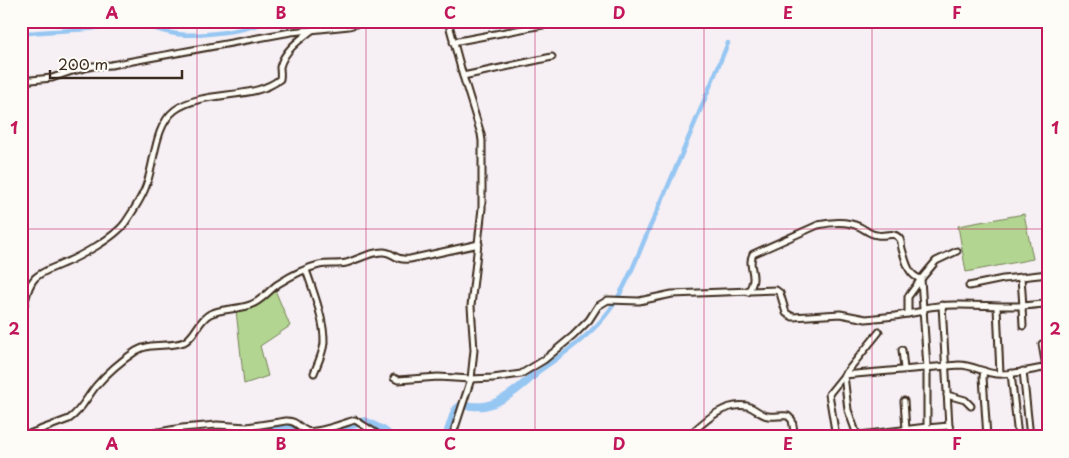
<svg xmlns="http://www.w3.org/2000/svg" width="1069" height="458" viewBox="0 0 1069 458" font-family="'Playpen Sans',sans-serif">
	<rect width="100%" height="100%" fill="#f6eff4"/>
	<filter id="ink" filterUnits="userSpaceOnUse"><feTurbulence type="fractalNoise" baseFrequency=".02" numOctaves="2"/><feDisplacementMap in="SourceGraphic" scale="10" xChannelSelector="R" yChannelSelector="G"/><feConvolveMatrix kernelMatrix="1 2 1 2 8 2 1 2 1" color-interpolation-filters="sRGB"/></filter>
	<g filter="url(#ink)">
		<g fill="#b2d691" stroke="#768058">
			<path d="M1024,214L1033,259L966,272L958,226Z"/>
			<path d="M275,290L290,326L260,346L268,376L244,384L236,310L253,307Z"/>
		</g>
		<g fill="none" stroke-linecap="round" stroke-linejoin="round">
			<g stroke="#96c6f2" stroke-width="4.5">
				<path d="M21,34C43,31 64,31 86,29C99,29 111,22 124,22C142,22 159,32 177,34C199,37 247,31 267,21"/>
				<path d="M534,375C560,356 590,337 609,311C626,288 638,255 649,229C677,168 702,105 728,43"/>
			</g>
			<g stroke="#96c6f2" stroke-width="8">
				<path d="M240,437C261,430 288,420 306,437"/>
				<path d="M317,437L365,421L383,430L392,437"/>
				<path d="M446,437L455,410L460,406C468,405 476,407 484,406C501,404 522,386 534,375"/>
			</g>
			<g stroke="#3b2a1e" stroke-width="9">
				<g id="minor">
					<path d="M448,21L463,76L481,134L482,141V208L471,306L474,350L471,379L452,437"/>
					<path d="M453,42L564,21"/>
					<path d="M463,76L552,57"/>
					<path d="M21,81L52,78L72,71L93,66L111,65L291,32L349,26L367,21"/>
					<path d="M306,270C313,290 325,322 324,343C323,353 318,363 314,373"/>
					<path d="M1021,277L1023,307"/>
					<path d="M969,286L1003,279L1048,274"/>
					<path d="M748,292C760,275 746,267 753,254L818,225C831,222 848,221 860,227C866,230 871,235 877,235C885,237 893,231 899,238C902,241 901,245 902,249C906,261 908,276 921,279L927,368V437"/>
					<path d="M942,305L949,426L954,437"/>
					<path d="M997,307L1000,374"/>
					<path d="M1022,307L1023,326"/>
					<path d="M924,308C965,300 1006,311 1048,303"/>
					<path d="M21,314C26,303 26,287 35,278C42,271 53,268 62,264C79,257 114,238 125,223C133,211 143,197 147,183C155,160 155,125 175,110C203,89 254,101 280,79C281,74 280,71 280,67C284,51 299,40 312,30"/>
					<path d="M908,314V297L921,279L936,261L957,251"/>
					<path d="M1042,344L1046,367"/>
					<path d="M902,350L904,369"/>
					<path d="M984,371L983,377L987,437"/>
					<path d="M1023,371L1030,437"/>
					<path d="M1011,373L1018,437"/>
					<path d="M394,378L398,380L438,377L471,379L493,378L521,374L544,360L573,336L589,320L598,306L608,300L639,301L672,294L776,290L780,293L786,313L793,317L840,314L866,319L895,316L924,311"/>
					<path d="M947,395L965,400L971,406"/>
					<path d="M904,401L906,430"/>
					<path d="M927,428L949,426"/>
					<path d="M26,435L69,419C81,411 87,397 96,386C107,373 121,361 136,351C150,342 169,348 184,342C196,336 198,320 210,314C222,308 237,310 250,305C262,301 268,291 278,284C289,277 306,268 319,265C328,263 337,265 346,263C357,260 370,252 382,252C394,251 393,261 410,259L479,244"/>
					<path d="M857,435L848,410L844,375L959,365C973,365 984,373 997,374C1013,375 1032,370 1048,367"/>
					<path d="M148,437L153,433L182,428L217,425L247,427L286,421C296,420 299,428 307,431C316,434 345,423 355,420L382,437"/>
					<path d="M687,437C704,422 723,402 747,406C755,408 760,415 768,416C775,417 781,415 788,416L792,420L795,437"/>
					<path d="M836,437L829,394L879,332"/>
					<path d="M843,437L927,427"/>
				</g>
			</g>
			<use href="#minor" stroke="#fdfcf7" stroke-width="5"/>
		</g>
	</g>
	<path fill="none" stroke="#c2185b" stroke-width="1" stroke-opacity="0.55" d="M197,21V437M366,21V437M535,21V437M704,21V437M872,21V437M21,229H1048"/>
	<rect width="1069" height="458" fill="none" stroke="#fdfcf7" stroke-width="55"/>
	<path d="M50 70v8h132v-8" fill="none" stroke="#3b2a1e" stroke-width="2.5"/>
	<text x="58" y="70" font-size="15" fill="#3b2a1e" stroke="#fdfcf7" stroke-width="4" paint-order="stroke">200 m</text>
	<rect x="28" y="28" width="1014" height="402" fill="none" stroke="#c2185b" stroke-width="2"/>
	<g font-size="16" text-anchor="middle" font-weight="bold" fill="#c2185b">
		<text x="112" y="19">A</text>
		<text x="281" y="19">B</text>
		<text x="450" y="19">C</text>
		<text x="619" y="19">D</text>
		<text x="788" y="19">E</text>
		<text x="957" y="19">F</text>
		<text x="14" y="134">1</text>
		<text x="1055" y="134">1</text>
		<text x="14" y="335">2</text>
		<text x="1055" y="335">2</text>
		<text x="112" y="450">A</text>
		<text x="281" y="450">B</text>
		<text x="450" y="450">C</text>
		<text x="619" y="450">D</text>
		<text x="788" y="450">E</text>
		<text x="957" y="450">F</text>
	</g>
</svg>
